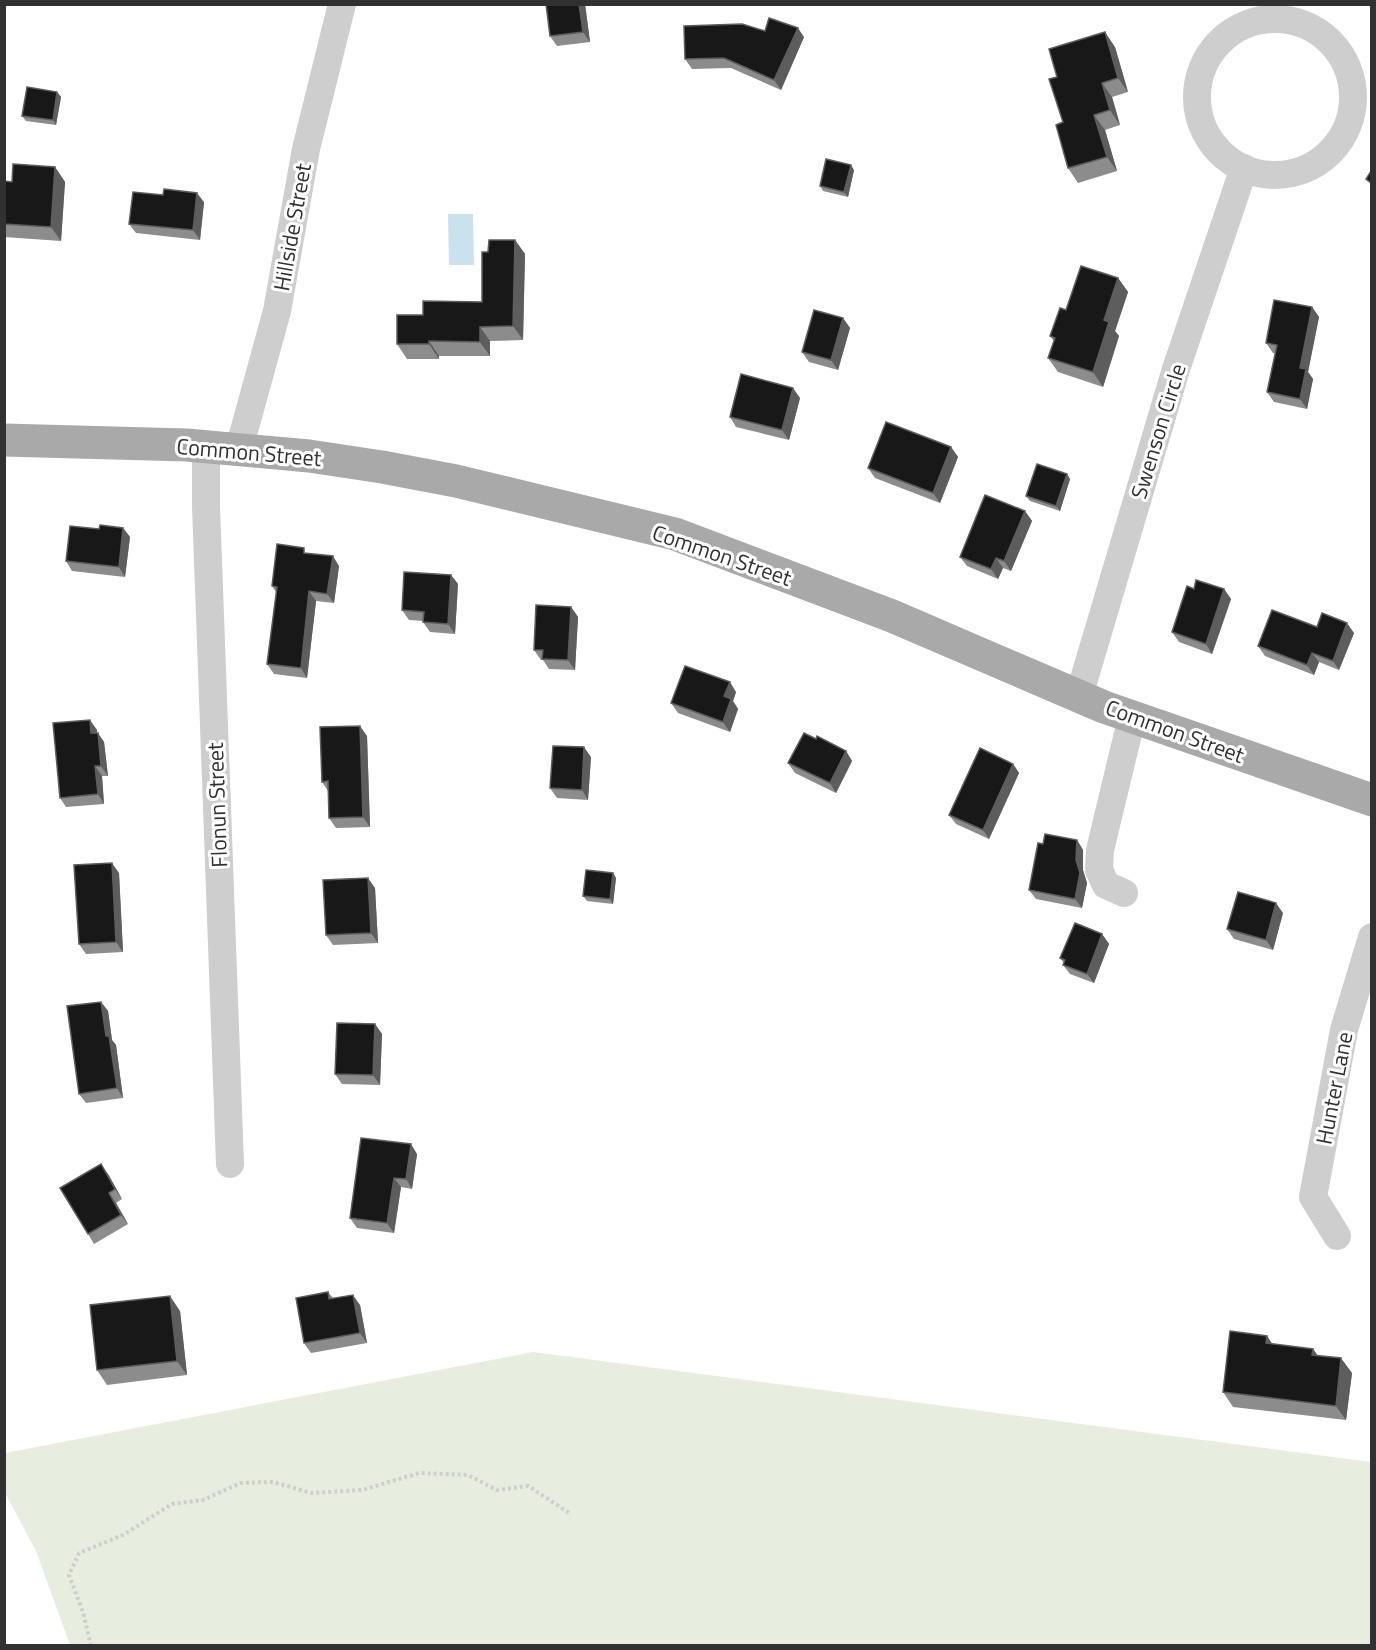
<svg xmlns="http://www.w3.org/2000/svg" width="1376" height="1650" viewBox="0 0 1376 1650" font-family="'Titillium Web',sans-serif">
	<rect width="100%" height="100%" fill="#fff"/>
	<path fill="#e7eedf" d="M533,1352L1371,1462V1645H70L36,1551L5,1493V1453Z"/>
	<path fill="#cae1ee" d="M448,214H473L474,265H449Z"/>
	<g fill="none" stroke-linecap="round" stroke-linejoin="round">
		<path stroke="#cecece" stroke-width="4" stroke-dasharray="3 3" stroke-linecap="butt" d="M91,1646L83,1612L69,1575L79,1553L123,1535L172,1504L203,1500L240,1483L273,1482L311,1493L362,1490L419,1473L468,1475L497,1490L528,1486L571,1514"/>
		<g stroke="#cecece" stroke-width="28">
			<circle cx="1275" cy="97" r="78"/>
			<path d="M206,446V506L230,1164"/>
			<path d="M239,449L277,311L306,149L342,4"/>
			<path d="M1079,696L1176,369L1244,168"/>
			<path d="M1124,893L1106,885L1099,870L1100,850L1132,717"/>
			<path d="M1337,1236L1313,1197L1344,1030L1372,937"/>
		</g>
		<path stroke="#a9a9a9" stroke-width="33" d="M4,440L187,445L309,456L382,467L456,481L675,534L892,616L1104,707L1372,800"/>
	</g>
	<g fill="#8c8c8c">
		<path d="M546,4H585L590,42L557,46L550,36Z"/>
		<path d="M765,31L804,37L781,90L731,68L692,69L685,59Z"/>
		<path d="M1115,47L1128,92L1112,97L1120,125L1105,130L1117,171L1078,183L1068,168L1057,77Z"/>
		<path d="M57,92L61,97L56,125L26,121L22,116Z"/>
		<path d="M55,167L65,182L61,241L4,237V181L12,182Z"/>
		<path d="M854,170L848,197L823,191L820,186Z"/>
		<path d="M204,202L200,240L136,233L129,224Z"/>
		<path d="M515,240L525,254L523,340L490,341V356H439V359H407L397,344L423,315L482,302L488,252Z"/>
		<path d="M1118,278L1128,292L1115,331L1119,336L1103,387L1058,372L1048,358L1054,341L1050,336L1066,310Z"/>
		<path d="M1312,307L1319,317L1308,372L1313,379L1307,409L1274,402L1267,392L1275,353H1273L1266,343Z"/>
		<path d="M843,318L850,328L838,370L809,362L802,352Z"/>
		<path d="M800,398L789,440L736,427L730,417Z"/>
		<path d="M951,447L958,457L940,503L875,478L868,468Z"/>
		<path d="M1067,474L1070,479L1060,511L1030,501L1026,496Z"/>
		<path d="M1025,511L1032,521L1011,571L1003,568L998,579L967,566L960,557Z"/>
		<path d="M123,528L130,537L125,577L72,571L66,561L99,529Z"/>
		<path d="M308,553L339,566L334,603L316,601L307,678L274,674L267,664L276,592L272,586Z"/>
		<path d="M451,575L458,584L455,634L430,632L423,622L424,621L409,620L402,610Z"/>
		<path d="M1224,589L1231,599L1212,654L1179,642L1172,632Z"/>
		<path d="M571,607L578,617L575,670L549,669L543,660H541L534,650Z"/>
		<path d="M1317,627L1354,633L1339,670L1319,662L1314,675L1265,656L1258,646Z"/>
		<path d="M736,692L733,701L738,709L730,732L678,713L671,703Z"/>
		<path d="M97,730V733L104,742L108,776H102L104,804L66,807L60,798Z"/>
		<path d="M367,736L370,827L336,828L329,818L328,791L322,782Z"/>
		<path d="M816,739L846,751L852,761L836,793L795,773L788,763Z"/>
		<path d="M591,757L588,800L557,798L550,788Z"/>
		<path d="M1013,764L1019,773L989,839L956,824L949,815Z"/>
		<path d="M1077,840L1083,850V870L1087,883L1082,908L1036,899L1029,890L1043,844Z"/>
		<path d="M119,873L123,952L86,954L79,944Z"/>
		<path d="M613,873L616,878L613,904L587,901L583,896Z"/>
		<path d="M375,888L378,943L333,945L326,935Z"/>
		<path d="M1283,913L1273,950L1234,939L1227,929Z"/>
		<path d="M1102,934L1109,944L1094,983L1070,974L1063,965L1064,963L1060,958Z"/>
		<path d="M101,1002L108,1011L112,1040L116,1045L123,1098L86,1103L79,1094Z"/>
		<path d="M375,1024L382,1034L380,1085L342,1084L335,1074Z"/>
		<path d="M417,1154L412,1189L401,1187L394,1233L357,1228L350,1218Z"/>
		<path d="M108,1174L122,1199L116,1203L128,1224L94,1244L88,1234Z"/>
		<path d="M328,1292L333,1298L360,1305L367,1343L311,1353L304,1343Z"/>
		<path d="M180,1311L187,1375L107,1385L97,1370Z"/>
		<path d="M1267,1336L1272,1344L1313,1349L1318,1356L1352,1373L1346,1420L1233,1407L1223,1392Z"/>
	</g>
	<g fill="#5d5d5d">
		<path d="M579,4H585L590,42L583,32Z"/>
		<path d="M798,28L804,37L781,90L774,80Z"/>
		<path d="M1105,32L1115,47L1128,92L1118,78Z"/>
		<path d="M1102,83L1112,97L1120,125L1110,110Z"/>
		<path d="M57,92L61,97L56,125L53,120Z"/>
		<path d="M1094,115L1105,130L1117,171L1107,157Z"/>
		<path d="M851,165L854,170L848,197L844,192Z"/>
		<path d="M55,167L65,182L61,241L51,227Z"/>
		<path d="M197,193L204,202L200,240L193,230Z"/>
		<path d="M515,240L525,254L523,340L513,326Z"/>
		<path d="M1118,278L1128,292L1115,331L1119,336L1103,387L1093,372L1104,320Z"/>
		<path d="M1312,307L1319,317L1308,372L1313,379L1307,409L1300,399V368Z"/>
		<path d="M843,318L850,328L838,370L831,360Z"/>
		<path d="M480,327L490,341V356L480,342Z"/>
		<path d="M429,341L439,356V359L429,344Z"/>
		<path d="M793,388L800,398L789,440L782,430Z"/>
		<path d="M951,447L958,457L940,503L933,493Z"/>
		<path d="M1067,474L1070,479L1060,511L1056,506Z"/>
		<path d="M1025,511L1032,521L1011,571L1004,561Z"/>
		<path d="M123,528L130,537L125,577L119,567Z"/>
		<path d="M333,556L339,566L334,603L327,594Z"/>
		<path d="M996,558L1003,568L998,579L991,569Z"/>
		<path d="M451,575L458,584L455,634L448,624Z"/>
		<path d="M1224,589L1231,599L1212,654L1206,644Z"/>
		<path d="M309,591L316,601L307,678L301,668Z"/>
		<path d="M571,607L578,617L575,670L568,660Z"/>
		<path d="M1347,623L1354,633L1339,670L1333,661Z"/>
		<path d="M1312,653L1319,662L1314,675L1307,665Z"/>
		<path d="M730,682L736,692L733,701L738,709L730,732L723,722L724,696Z"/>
		<path d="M90,720L97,730L98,743L91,733Z"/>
		<path d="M360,726L367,736L370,827L363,817Z"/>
		<path d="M98,733L104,742L108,776L101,766Z"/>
		<path d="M584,747L591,757L588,800L582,790Z"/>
		<path d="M846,751L852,761L836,793L830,783Z"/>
		<path d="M1013,764L1019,773L989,839L983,830Z"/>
		<path d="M95,766L102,776L104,804L98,794Z"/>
		<path d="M1077,840L1083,850V870L1087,883L1082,908L1075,899Z"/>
		<path d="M112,863L119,873L123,952L116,942Z"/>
		<path d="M613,873L616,878L613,904L610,899Z"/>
		<path d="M368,878L375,888L378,943L371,933Z"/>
		<path d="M1276,903L1283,913L1273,950L1266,940Z"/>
		<path d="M1102,934L1109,944L1094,983L1087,974Z"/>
		<path d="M101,1002L108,1011L112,1040L116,1045L123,1098L117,1088L106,1036Z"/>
		<path d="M375,1024L382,1034L380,1085L373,1075Z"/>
		<path d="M411,1144L417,1154L412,1189L406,1179Z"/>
		<path d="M101,1164L108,1174L122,1199L115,1189Z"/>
		<path d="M394,1178L401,1187L394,1233L387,1223Z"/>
		<path d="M109,1193L116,1203L128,1224L121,1215Z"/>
		<path d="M353,1295L360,1305L367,1343L360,1333Z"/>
		<path d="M170,1296L180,1311L187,1375L177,1361Z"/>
		<path d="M1267,1336L1277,1351L1266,1343Z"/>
		<path d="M1313,1349L1323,1363L1312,1355Z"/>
		<path d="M1341,1358L1352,1373L1346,1420L1336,1406Z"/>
	</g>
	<g fill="#181818" stroke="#5d5d5d" stroke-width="1.5">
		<path d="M546,4H579L583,32L550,36Z"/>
		<path d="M769,18L798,28L774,80L724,58L685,59L684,26L742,24L765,31Z"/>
		<path d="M1105,32L1118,78L1102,83L1110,110L1094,115L1107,157L1068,168L1056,125L1063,122L1049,79L1057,77L1049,49Z"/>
		<path d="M27,87L57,92L53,120L22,116Z"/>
		<path d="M826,159L851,165L844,192L820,186Z"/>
		<path d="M13,164L55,167L51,227L4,224V181L12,182Z"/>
		<path d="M1371,171V183L1366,179Z"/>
		<path d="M164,189L197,193L193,230L129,224L133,192L163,195Z"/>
		<path d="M489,240H515L513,326L480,327V342L429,341V344H397V315H423V301L482,302V252H488Z"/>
		<path d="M1081,266L1118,278L1104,320L1109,322L1093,372L1048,358L1055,338L1050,336L1060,308L1066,310Z"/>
		<path d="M1274,300L1312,307L1300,368L1306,369L1300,399L1267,392L1277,345L1266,343Z"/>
		<path d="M814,310L843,318L831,360L802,352Z"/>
		<path d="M741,374L793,388L782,430L730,417Z"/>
		<path d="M886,422L951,447L933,493L868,468Z"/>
		<path d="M1037,464L1067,474L1056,506L1026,496Z"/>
		<path d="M985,495L1025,511L1004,561L996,558L991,569L960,557Z"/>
		<path d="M100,525L123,528L119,567L66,561L70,526L99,529Z"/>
		<path d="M277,544L304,548V553L333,556L327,594L309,591L301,668L267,664L277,587L272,586Z"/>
		<path d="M404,572L451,575L448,624L423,622L424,612L402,610Z"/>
		<path d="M1196,580L1224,589L1206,644L1172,632L1187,586L1194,589Z"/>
		<path d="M536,605L571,607L568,660L542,659L543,650H534Z"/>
		<path d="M1272,610L1317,627L1322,613L1347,623L1333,661L1312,653L1307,665L1258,646Z"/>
		<path d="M685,666L730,682L724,696L731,699L723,722L671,703Z"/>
		<path d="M90,720L91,733H98L101,766H95L98,794L60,798L53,723Z"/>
		<path d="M360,726L363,817L329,818L328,781L322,782L320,727Z"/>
		<path d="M804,733L816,739L817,736L846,751L830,783L788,763Z"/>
		<path d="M553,746L584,747L582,790L550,788Z"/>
		<path d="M980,748L1013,764L983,830L949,815Z"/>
		<path d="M1045,834L1077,840L1076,860L1080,873L1075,899L1029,890L1038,843L1043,844Z"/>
		<path d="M112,863L116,942L79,944L74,865Z"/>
		<path d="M586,870L613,873L610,899L583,896Z"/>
		<path d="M368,878L371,933L326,935L323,880Z"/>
		<path d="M1238,892L1276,903L1266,940L1227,929Z"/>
		<path d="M1075,923L1102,934L1087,974L1063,965L1065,960L1060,958Z"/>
		<path d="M101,1002L106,1036H109L117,1088L79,1094L67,1006Z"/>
		<path d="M337,1023L375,1024L373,1075L335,1074Z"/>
		<path d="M361,1138L411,1144L406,1179L394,1178L387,1223L350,1218Z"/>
		<path d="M101,1164L115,1189L109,1193L121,1215L88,1234L60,1188Z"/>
		<path d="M328,1292L329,1299L353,1295L360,1333L304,1343L296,1298Z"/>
		<path d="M170,1296L177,1361L97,1370L90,1305Z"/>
		<path d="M1230,1331L1267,1336L1266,1343L1313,1349L1312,1355L1341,1358L1336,1406L1223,1392Z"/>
	</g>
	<g text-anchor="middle" stroke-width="6" stroke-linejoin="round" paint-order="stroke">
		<g font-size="22" fill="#313131" stroke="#fff">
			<text transform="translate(292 227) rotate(-80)" y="8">Hillside Street</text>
			<text transform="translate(1158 431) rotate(-73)" y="8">Swenson Circle</text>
			<text transform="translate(249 452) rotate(5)" y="8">Common Street</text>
			<text transform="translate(722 555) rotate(19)" y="8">Common Street</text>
			<text transform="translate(1175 731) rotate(20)" y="8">Common Street</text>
			<text transform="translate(217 805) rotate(-92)" y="8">Flonun Street</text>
			<text transform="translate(1334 1088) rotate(-79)" y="8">Hunter Lane</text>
		</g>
	</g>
	<rect width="1376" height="1650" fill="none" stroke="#313131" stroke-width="12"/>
</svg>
